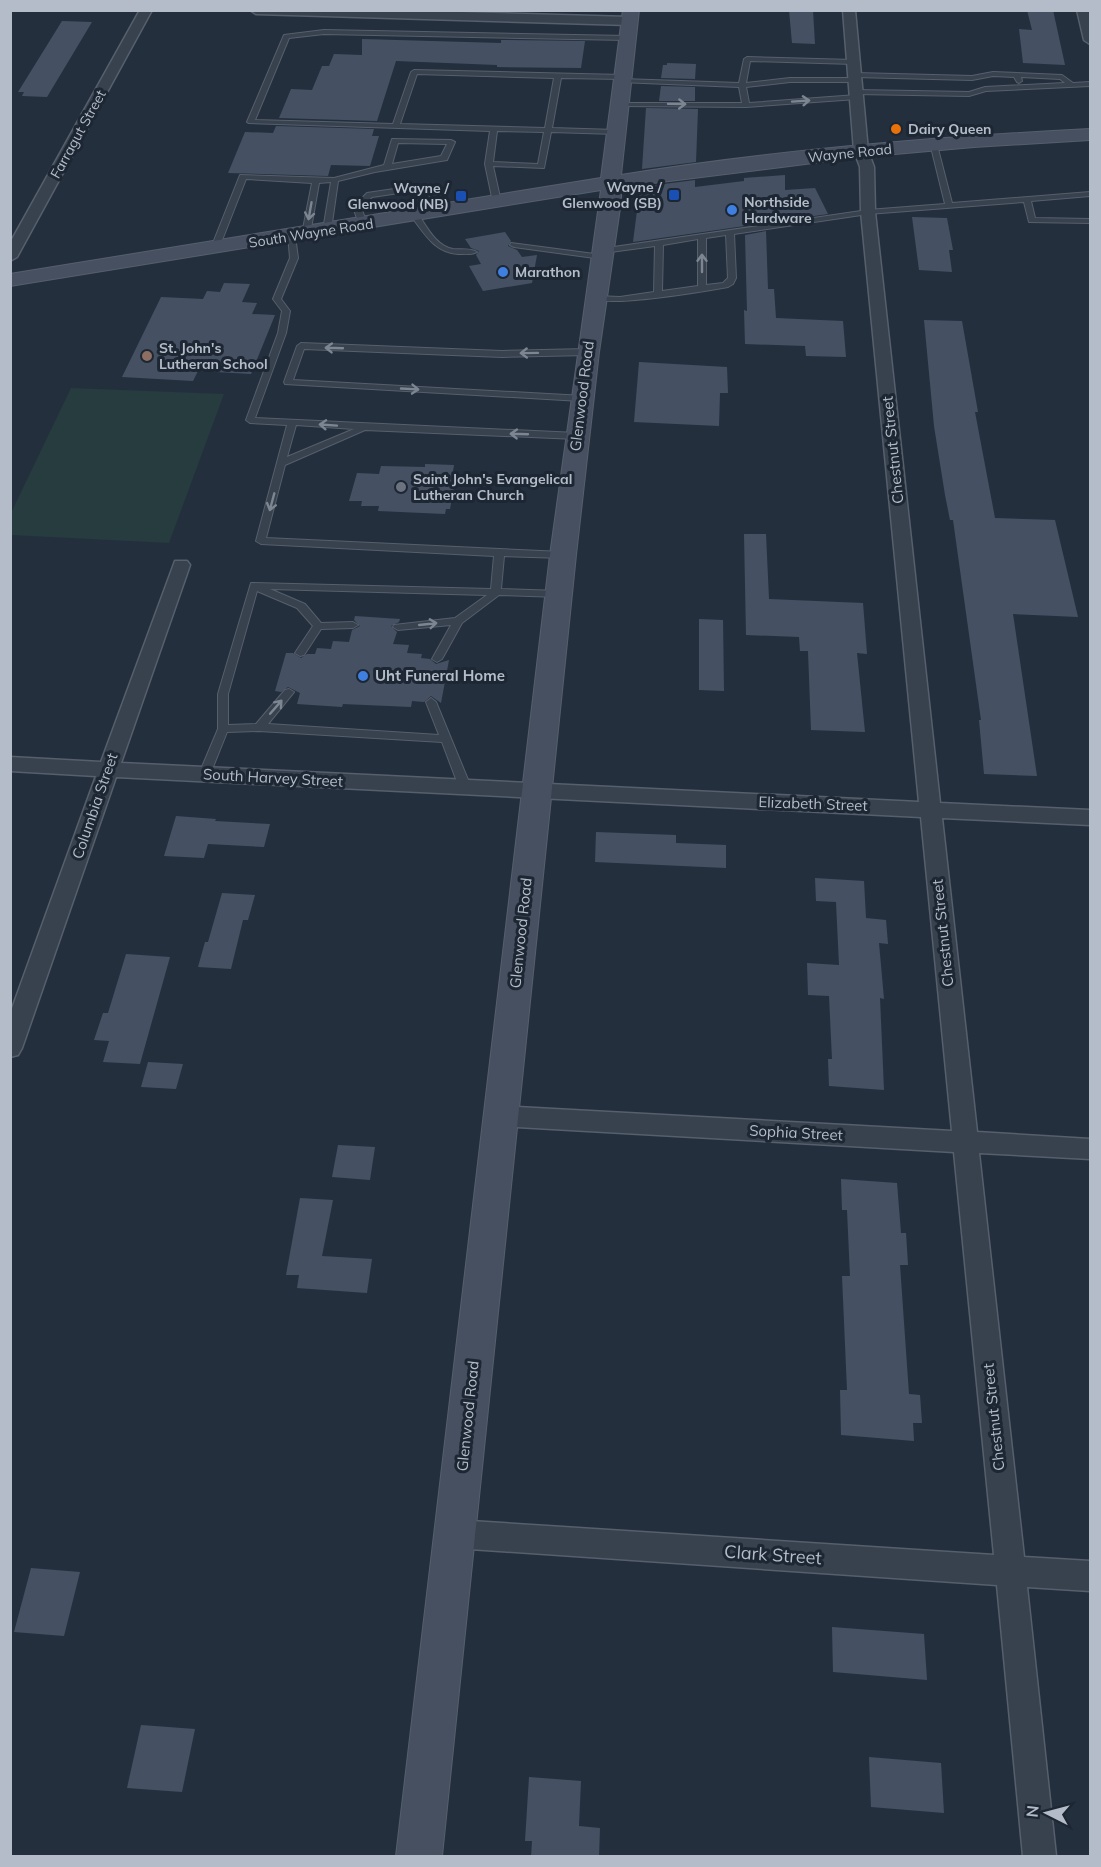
<svg xmlns="http://www.w3.org/2000/svg" width="1101" height="1867" viewBox="0 0 1101 1867" font-family="Mulish,sans-serif">
	<rect width="100%" height="100%" fill="#242f3e"/>
	<path fill="#263c3f" d="M71,388L224,394L169,543L11,535V513Z"/>
	<g fill="#455162">
		<path d="M789,10H813L815,44L792,43Z"/>
		<path d="M1027,10H1053L1065,65L1023,63L1019,29L1032,30Z"/>
		<path d="M62,21L92,22L47,97L22,96L24,92H18Z"/>
		<path d="M362,39L501,43V40L585,41L581,68L497,67V65L396,61L377,121L279,118L291,89L312,90L322,66H329L334,54L362,55Z"/>
		<path d="M667,63L696,64L695,79L661,78L663,65H667Z"/>
		<path d="M661,86L695,87V101H659Z"/>
		<path d="M646,108L698,109L696,162L642,169Z"/>
		<path d="M276,126L374,129L372,136H379L370,166L331,165L328,176L228,173L245,132L273,133Z"/>
		<path d="M785,175V190L815,188L828,214L633,242L640,187L695,180V187L744,181V178Z"/>
		<path d="M912,217L947,218L953,250H949L952,272L919,270Z"/>
		<path d="M766,231L768,289H774L776,318L843,321L846,357L806,356L805,346L745,344L744,310L747,311L745,235Z"/>
		<path d="M505,232L511,241L508,246L517,250L522,257L537,255L532,283L483,291L469,266L481,264L476,255L479,251L471,248L465,239Z"/>
		<path d="M224,283L250,284L242,302L257,303L252,314L275,315L251,374L198,371L193,381L122,377L161,297L203,299L207,291L220,292Z"/>
		<path d="M924,320L962,321L978,412H975L995,518L1055,520L1078,617L1013,614L1037,776L984,774L979,720H981L953,520H950L945,495L934,426Z"/>
		<path d="M639,362L727,367L728,393H720L719,426L634,422Z"/>
		<path d="M425,464L454,465L453,471H457L450,509H446L445,514L378,511L379,506H361L362,501H349L357,473L379,474L381,466L425,467Z"/>
		<path d="M744,534H766L769,599L863,603L867,654L857,653L865,732L811,730L808,651H800L799,637L746,635Z"/>
		<path d="M355,616L400,619L399,622L391,626L397,632L393,644L409,645L407,653L422,654L421,658L430,659L436,664L449,660L441,703L431,696L424,702L412,701L411,707L343,704L342,707L297,704L300,693L288,687L281,692L275,691L286,653H293L301,658L307,654H315L317,648L331,649L333,641L349,642L352,630L360,626L354,620Z"/>
		<path d="M699,619L723,620L724,691L699,690Z"/>
		<path d="M176,816L216,819L215,821L270,824L264,847L208,844L204,858L164,856Z"/>
		<path d="M596,832L676,835V843L726,845V868L595,862Z"/>
		<path d="M815,878L864,881L866,918L886,920L888,944L879,943L884,999L880,998L884,1090L829,1086L828,1059H832L829,996L808,995L807,963L839,965L836,902L816,901Z"/>
		<path d="M222,893L255,895L248,920H243L231,969L198,967L205,942H208Z"/>
		<path d="M126,954L170,957L140,1064L103,1062L109,1041L94,1040L103,1013H108Z"/>
		<path d="M148,1062L183,1064L176,1089L141,1087Z"/>
		<path d="M338,1145L375,1147L370,1180L332,1177Z"/>
		<path d="M841,1179L897,1183L901,1233H906L908,1265H900L909,1394L920,1395L922,1423H913L914,1441L841,1435L840,1390H847L842,1276H850L847,1210H842Z"/>
		<path d="M300,1198L333,1200L322,1256L372,1259L367,1293L297,1288L299,1275H286Z"/>
		<path d="M31,1568L80,1572L64,1636L14,1632Z"/>
		<path d="M832,1627L924,1634L927,1680L833,1672Z"/>
		<path d="M141,1725L195,1729L182,1792L127,1788Z"/>
		<path d="M869,1757L941,1763L944,1813L871,1807Z"/>
		<path d="M529,1777L581,1781L579,1826L600,1828L599,1857H531L532,1841H525Z"/>
	</g>
	<g fill="none" stroke-linecap="round" stroke-linejoin="round">
		<g stroke="#565f6c" stroke-width="2">
			<g id="lane">
				<path d="M324,30L627,36L630,38L627,40L324,34L289,38L255,120L393,124L411,72L414,70L622,75L625,77L622,79L739,83L744,59L747,57L854,60L857,62L854,64L750,61L746,83L790,78H855L858,80L855,82H790L746,87L749,103L857,95L860,97L857,99L746,107L619,106L617,105V103H742L739,87L620,82L619,81L622,79L561,78L552,128L616,130L620,132L616,134L551,132L544,168L493,166L501,202L497,204L493,202L485,164L490,131L249,123L247,122L284,35ZM417,74L554,78L545,128L400,124ZM497,131L544,132L538,164L493,162Z"/>
				<path d="M993,72L1062,75L1073,83L1090,82V86L986,91L969,96L856,94L853,92L856,90L969,92L985,87L1065,83L1060,79L1021,77L1022,81L1019,83L1017,82L1014,77L993,76L972,80L855,77L852,75L855,73L972,76Z"/>
				<path d="M392,139L451,140L455,142L447,160L375,172L338,181L331,230L327,232L323,230L331,182L319,183L310,234L306,236L302,234L312,183L246,179L219,248L215,250L211,248L240,175L334,178L384,165ZM398,143L447,144L441,156L392,164Z"/>
				<path d="M930,143L937,145L952,203L1090,192V196L1031,201L1035,218L1090,219V223L1029,222L1024,202L868,214L734,234L736,278L733,284L728,287C706,291 607,308 592,298L596,296L620,297L654,292L655,246L603,253H600V249L868,210L945,204ZM726,235L728,278L723,283L706,285V238ZM698,239V286L662,291L663,245Z"/>
				<path d="M428,184L432,186L446,211L445,213H439L426,189L372,197L361,207L367,224L363,226L359,224L353,207L367,193Z"/>
				<path d="M412,214H418C427,227 436,246 453,249C461,250 470,248 477,252C471,255 465,254 458,254C434,252 425,234 411,216Z"/>
				<path d="M288,234L295,236L298,258L281,299L290,311L286,333L255,418L577,433L581,436L577,439L365,430L285,465L266,538L563,552L568,555L563,558L504,556L501,589L559,591L564,594L559,597L499,595L462,623L442,659L437,662L432,659L451,625L398,630L393,627L394,625L455,618L487,595L270,589L305,604L321,623L353,622L358,625L353,628L321,629L304,655L300,656L295,653L313,626L297,608L257,591L228,694V725L256,724L285,690L289,689L294,692L268,724L439,735L426,702L431,698L436,702L471,787L469,790H461L459,787L442,742L259,731L227,732L209,777H201L199,774L218,729V694L251,583L491,589L494,556L261,544L256,541L287,425L250,423L246,420L278,333L282,311L273,299L290,258ZM296,425L354,429L287,457Z"/>
				<path d="M511,243L602,255L606,257L602,259L514,247L510,245Z"/>
				<path d="M301,343L502,351L588,349L592,352L588,355L502,357L304,349L293,380L584,396V400L581,401L285,384L284,382L297,346Z"/>
			</g>
		</g>
		<g stroke="#565f6c" stroke-width="3">
			<g id="street">
				<path d="M140,10H152L17,257L10,261V243Z"/>
				<path d="M250,10H395L629,17L635,21L629,25L256,14Z"/>
				<path d="M843,10H855L868,151L874,167L875,212L940,803L1090,810V825L942,818L977,1132L1090,1139V1159L979,1153L1024,1557L1090,1561V1591L1027,1587L1056,1856H1023L997,1585L455,1548L445,1544L440,1534L445,1524L455,1520L994,1555L954,1152L501,1126L492,1123L489,1116L492,1109L501,1106L952,1131L921,817L116,777L22,1048L18,1055L10,1057V1014L96,776L10,771V757L101,762L175,561H187L190,565L121,763L919,802L861,212L860,167L854,151Z"/>
				<path d="M1077,10H1089L1090,44L1084,40Z"/>
			</g>
		</g>
		<g stroke="#565f6c" stroke-width="2">
			<path id="secondary" d="M623,10H639L621,175C776,150 933,137 1090,129V140L974,147L861,157L621,187V201L599,352L576,555L442,1856H396L550,555L601,190L10,286V274L601,178Z"/>
		</g>
		<use href="#lane" fill="#38414e" fill-rule="evenodd"/>
		<use href="#street" fill="#38414e" fill-rule="evenodd"/>
		<use href="#secondary" fill="#465061" fill-rule="evenodd"/>
	</g>
	<defs><path id="oneway-shaft" d="M-6 0H5M1.5-3L5.5 0L1.5 3" fill="none" stroke-width="1.6" stroke-linecap="round" stroke-linejoin="round" transform="scale(1.5)"/></defs>
	<g stroke="#7c8592">
		<use href="#oneway-shaft" transform="translate(801 101) rotate(-4)"/>
		<use href="#oneway-shaft" transform="translate(677 104) rotate(1)"/>
		<use href="#oneway-shaft" transform="translate(310 211) rotate(100)"/>
		<use href="#oneway-shaft" transform="translate(702 263) rotate(-90)"/>
		<use href="#oneway-shaft" transform="translate(334 348) rotate(-178)"/>
		<use href="#oneway-shaft" transform="translate(529 353) rotate(179)"/>
		<use href="#oneway-shaft" transform="translate(410 389) rotate(3)"/>
		<use href="#oneway-shaft" transform="translate(328 425) rotate(-176)"/>
		<use href="#oneway-shaft" transform="translate(519 434) rotate(-178)"/>
		<use href="#oneway-shaft" transform="translate(272 502) rotate(105)"/>
		<use href="#oneway-shaft" transform="translate(428 624) rotate(-6)"/>
		<use href="#oneway-shaft" transform="translate(276 707) rotate(-49)"/>
	</g>
	<circle fill="#e8710a" stroke="#1d2633" stroke-width="2" cx="896" cy="129" r="6"/>
	<g fill="#1a4fb4" stroke="#1d2633" stroke-width="2">
		<rect x="668" y="189" width="12" height="12" rx="3"/>
		<rect x="455" y="190" width="12" height="12" rx="3"/>
	</g>
	<g fill="#3f7fe0" stroke="#1d2633" stroke-width="2">
		<circle cx="732" cy="210" r="6"/>
		<circle cx="503" cy="272" r="6"/>
		<circle cx="363" cy="676" r="6"/>
	</g>
	<circle fill="#8d6e63" stroke="#1d2633" stroke-width="2" cx="147" cy="356" r="6"/>
	<circle fill="#6b7280" stroke="#1d2633" stroke-width="2" cx="401" cy="487" r="6"/>
	<g text-anchor="middle" stroke-width="6" stroke-linejoin="round" paint-order="stroke">
		<g font-size="14" font-weight="bold" fill="#b4bcc9" stroke="#1d2633" text-anchor="start">
			<text x="908" y="134">Dairy Queen</text>
			<text x="662" y="192" text-anchor="end">Wayne /<tspan x="662" dy="16">Glenwood (SB)</tspan></text>
			<text x="449" y="193" text-anchor="end">Wayne /<tspan x="449" dy="16">Glenwood (NB)</tspan></text>
			<text x="744" y="207">Northside<tspan x="744" dy="16">Hardware</tspan></text>
			<text x="515" y="277">Marathon</text>
			<text x="159" y="353">St. John's<tspan x="159" dy="16">Lutheran School</tspan></text>
			<text x="413" y="484">Saint John's Evangelical<tspan x="413" dy="16">Lutheran Church</tspan></text>
		</g>
		<g font-size="14" fill="#b4bcc9" stroke="#1d2633">
			<text transform="translate(78 134) rotate(-61)" y="5">Farragut Street</text>
			<text transform="translate(850 153) rotate(-6)" y="5">Wayne Road</text>
			<text transform="translate(311 233) rotate(-9)" y="5">South Wayne Road</text>
		</g>
		<g font-size="15" fill="#b4bcc9" stroke="#1d2633">
			<text transform="translate(582 396) rotate(-83)" y="5">Glenwood Road</text>
			<text transform="translate(893 450) rotate(-96)" y="5">Chestnut Street</text>
			<text transform="translate(273 778) rotate(3)" y="5">South Harvey Street</text>
			<text transform="translate(813 804) rotate(2)" y="5">Elizabeth Street</text>
			<text transform="translate(95 806) rotate(-71)" y="5">Columbia Street</text>
			<text transform="translate(521 933) rotate(-84)" y="5">Glenwood Road</text>
			<text transform="translate(943 933) rotate(-96)" y="5">Chestnut Street</text>
			<text transform="translate(796 1133) rotate(3)" y="5">Sophia Street</text>
			<text transform="translate(468 1416) rotate(-84)" y="5">Glenwood Road</text>
			<text transform="translate(994 1417) rotate(-96)" y="5">Chestnut Street</text>
		</g>
		<g font-size="15" font-weight="bold" fill="#b4bcc9" stroke="#1d2633" text-anchor="start">
			<text x="375" y="681">Uht Funeral Home</text>
		</g>
		<g font-size="18" fill="#b4bcc9" stroke="#1d2633">
			<text transform="translate(773 1555) rotate(4)" y="6">Clark Street</text>
		</g>
	</g>
	<rect width="1101" height="1867" fill="none" stroke="#b4bcc9" stroke-width="24"/>
	<g transform="translate(1047 1813) rotate(276)" stroke="#1d2633" stroke-width="4.5" paint-order="stroke">
	<path d="M0-4.5L10 22L0 15L-10 22Z" fill="#b4bcc9"/>
	<text y="-9" font-size="16" font-weight="bold" text-anchor="middle" fill="#b4bcc9">N</text>
	</g>
</svg>
